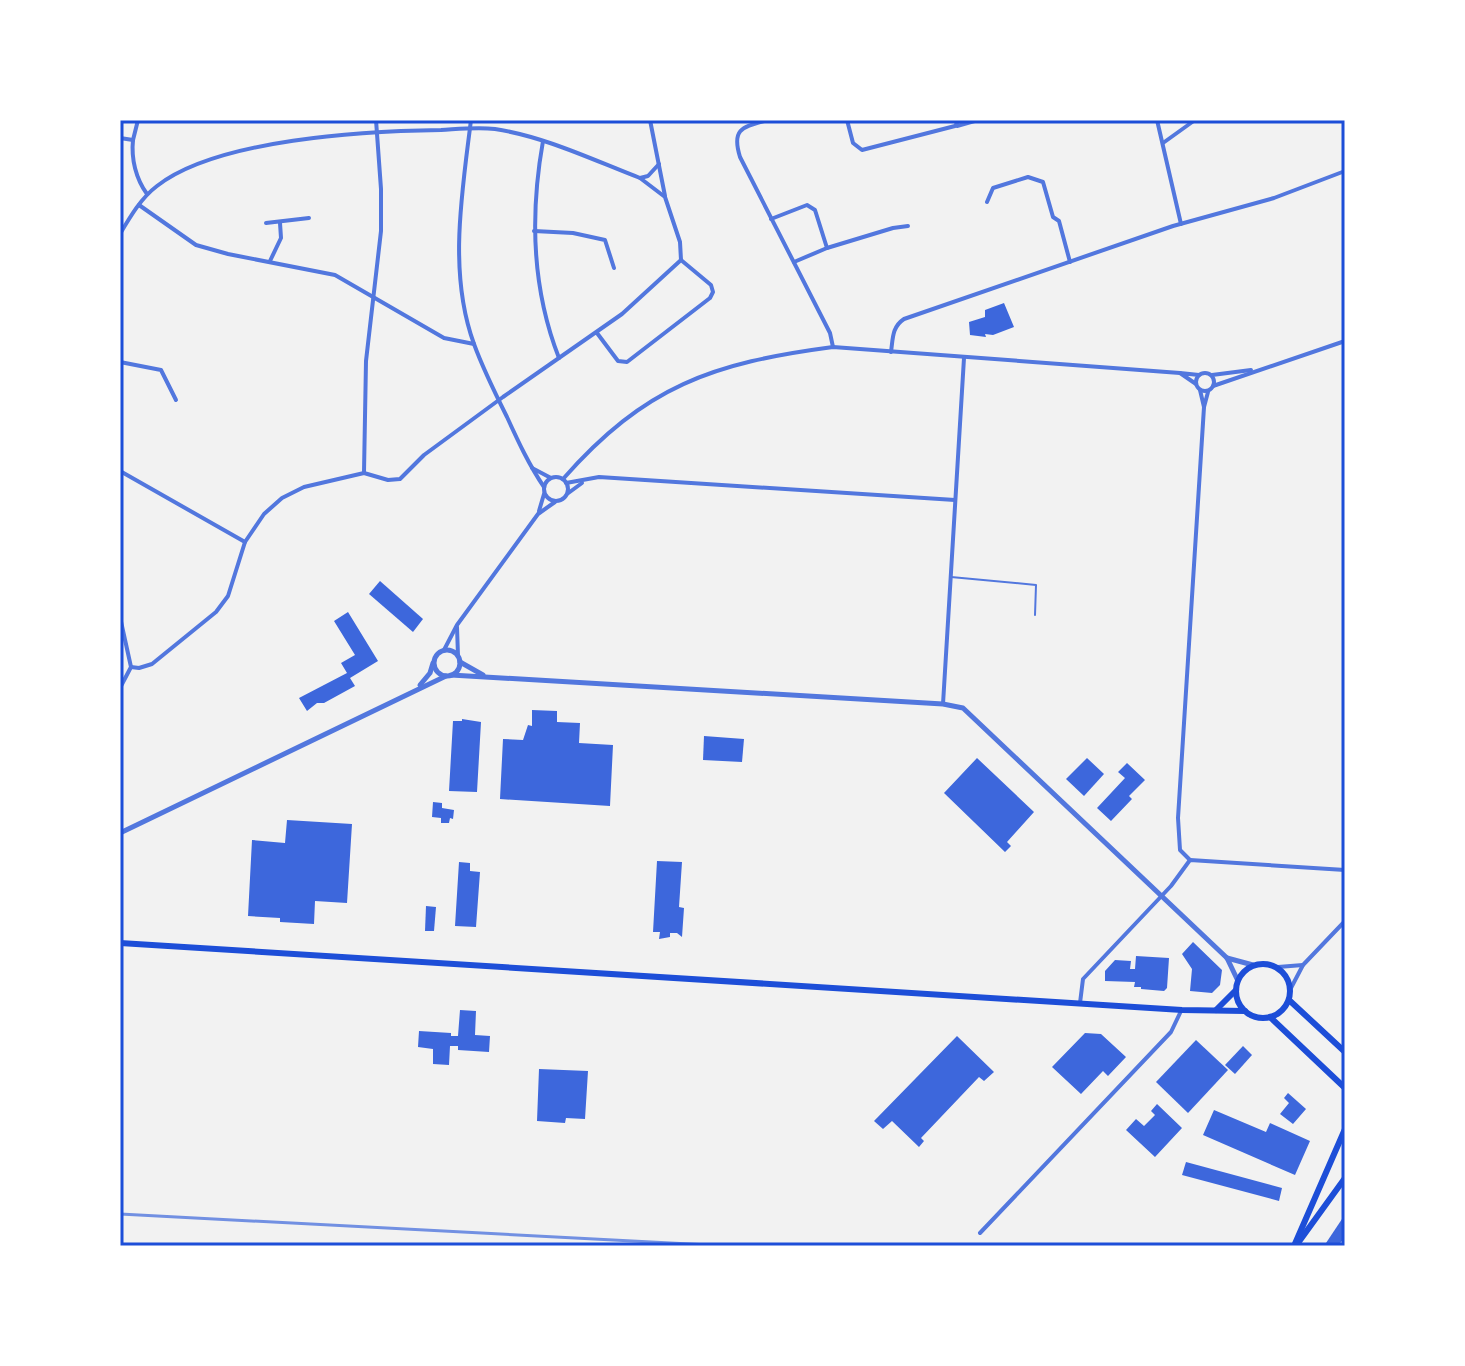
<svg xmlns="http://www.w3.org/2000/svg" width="1465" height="1366" viewBox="0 0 1465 1366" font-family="Signika,sans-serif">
	<rect width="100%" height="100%" fill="#f2f2f2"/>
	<g fill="#3d67dc">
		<path d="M1004,303L1014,327L993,335L985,334L986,337L970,335L969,322L985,317V310Z"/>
		<path d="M380,581L423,619L413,632L369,594Z"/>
		<path d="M348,612L378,661L350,678L355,686L324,703H317L307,711L299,698L347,673L341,663L355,655L334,621Z"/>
		<path d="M532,710L557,711V722L580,723L579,743L613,745L610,806L500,799L503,739L523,740L528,725L532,726Z"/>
		<path d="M462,719L481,722L477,792L449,791L453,721H462Z"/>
		<path d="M704,736L744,739L742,762L703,760Z"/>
		<path d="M977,758L1034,812L1007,842L1011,846L1005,852L944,793Z"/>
		<path d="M1087,758L1104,774L1084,796L1066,779Z"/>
		<path d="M1127,763L1145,780L1129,796L1132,799L1111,821L1097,808L1125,778L1118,772Z"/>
		<path d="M433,802L442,803V808L454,810L453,819L450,818L449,823H441V818L432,817Z"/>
		<path d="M287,820L352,824L347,903L315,901L314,924L280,922V918L248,916L252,840L285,843Z"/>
		<path d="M657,861L682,862L679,907L684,908L682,937L677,933H670V937L659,939L660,932H653Z"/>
		<path d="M459,862L470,863V871L480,872L476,927L455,926Z"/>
		<path d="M426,906L436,907L434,931H425Z"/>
		<path d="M1193,942L1222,970L1220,985L1212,993L1190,991L1192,969L1182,954Z"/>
		<path d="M1136,956L1169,958L1167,988L1164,991L1141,989V987H1134L1135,982L1105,981V971L1115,960L1131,961L1130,969H1135Z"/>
		<path d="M460,1010L476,1011L475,1035L490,1036L489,1052L458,1050V1046H450L449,1065L433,1064V1049L418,1047L419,1031L451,1033V1036H458Z"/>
		<path d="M1085,1033L1101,1034L1126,1057L1108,1076L1103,1071L1081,1094L1052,1067Z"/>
		<path d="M957,1036L994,1072L984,1081L979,1077L921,1138L924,1141L919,1147L892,1121L883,1129L874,1121Z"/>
		<path d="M1196,1040L1228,1070L1188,1113L1156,1082Z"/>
		<path d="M1243,1046L1252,1055L1235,1074L1225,1065Z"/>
		<path d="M539,1069L588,1071L585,1119L566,1118L565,1123L537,1121Z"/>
		<path d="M1288,1093L1306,1109L1293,1124L1280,1114L1289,1103L1284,1098Z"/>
		<path d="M1157,1104L1182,1128L1155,1157L1126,1130L1136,1119L1144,1126L1155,1115L1151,1111Z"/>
		<path d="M1214,1110L1266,1132L1270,1123L1310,1141L1295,1175L1203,1135Z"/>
		<path d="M1186,1162L1282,1188L1279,1201L1182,1175Z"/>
		<path d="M1342,1219L1345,1221V1237L1338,1246H1324Z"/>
	</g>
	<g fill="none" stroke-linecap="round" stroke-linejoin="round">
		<path stroke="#5277de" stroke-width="2" d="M951,577L1036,585L1035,615"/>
		<g stroke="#5277de" stroke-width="4">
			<path d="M471,120C462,193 448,273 474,344C483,369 495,393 507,417C518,441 529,465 544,487"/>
			<path d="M650,120L665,196"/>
			<path d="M768,120C743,127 731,128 740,157L830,333L833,347"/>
			<path d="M847,120L853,143L862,150L955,126L959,120"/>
			<path d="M1157,120L1181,224"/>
			<path d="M957,126L978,120"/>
			<path d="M120,138L133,140C131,159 136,179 147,194"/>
			<path d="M133,140L138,120"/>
			<path d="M543,141C530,214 532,289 559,358"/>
			<path d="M1163,143L1195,120"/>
			<path d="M659,164L648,176L640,178L665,197L680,242L681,260"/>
			<path d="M987,202L993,188L1028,177L1043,182L1053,217L1059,221L1070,262"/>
			<path d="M139,205L196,245L228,254L335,275L444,338L474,344"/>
			<path d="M771,219L807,205L815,210L827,248L794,262"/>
			<path d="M266,223L309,218"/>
			<path d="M534,231L573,233L605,240L614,268"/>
			<path d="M120,234C130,217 141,198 157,186C217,139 365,131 441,130C459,129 477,127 495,129C546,137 593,160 640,178"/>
			<path d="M827,248L893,228L908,226"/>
			<path d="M270,261L281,238L280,223"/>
			<path d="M891,352C893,338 892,327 904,319L1173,226L1274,198L1345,171"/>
			<path d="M120,362L161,370L176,400"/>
			<circle cx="1205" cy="382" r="9"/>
			<path d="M1212,375L1251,370"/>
			<path d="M1196,384L1180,373L1199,375"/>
			<path d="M1213,386L1345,341"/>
			<path d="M1200,390L1204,407L1208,392"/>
			<path d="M532,468L551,478"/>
			<path d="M120,471L245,542"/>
			<path d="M364,472L366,361L381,231V189L376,120"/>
			<circle cx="556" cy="489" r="12"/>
			<path d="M563,479C645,386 712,363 833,347L1180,373"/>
			<path d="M566,483L599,477L955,500"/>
			<path d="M567,494L582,483"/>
			<path d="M539,511L544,494"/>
			<path d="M120,617L131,667L120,688"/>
			<path d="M457,627L458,656"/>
			<path d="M444,650L457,625L538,514L555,502"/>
			<path d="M131,667L139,668L152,664L216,612L228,596L245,542L264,514L282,498L304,487L364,473L388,480L400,479L424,455L503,397L622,314L681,260L711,285L713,292L710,298L627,362L618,361L597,333"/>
			<path d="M943,704L964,358"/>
			<path d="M1190,860L1180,850L1178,818L1204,407"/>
			<path d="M1278,967L1303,965"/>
			<path d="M1291,988L1303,965L1345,921"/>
			<path d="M1080,1003L1083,979L1171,886L1190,860L1345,870"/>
			<path d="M980,1233L1171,1032L1181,1011"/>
		</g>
		<g stroke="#5277de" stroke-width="5">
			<circle cx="447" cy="663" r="13"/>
			<path d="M460,662L483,675"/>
			<path d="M451,675L943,704L963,708L1227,958L1238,981"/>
			<path d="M420,685L430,673L433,663"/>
			<path d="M120,833L446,676"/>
			<path d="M1227,958L1253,965"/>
		</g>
		<g stroke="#1d4ed8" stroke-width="6">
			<path d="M120,943L1182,1010L1245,1011"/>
			<circle cx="1263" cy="991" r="27"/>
			<path d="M1289,1000L1345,1052"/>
			<path d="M1216,1010L1236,990"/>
			<path d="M1270,1017L1345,1088"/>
			<path d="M1298,1243L1345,1178"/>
			<path d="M1294,1246L1345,1129"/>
		</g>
		<path stroke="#7290e2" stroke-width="3" d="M120,1214L728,1246"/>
	</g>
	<rect width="1465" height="1366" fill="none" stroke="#ffffff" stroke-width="244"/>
	<rect x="122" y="122" width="1221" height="1122" fill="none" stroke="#1d4ed8" stroke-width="3"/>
</svg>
